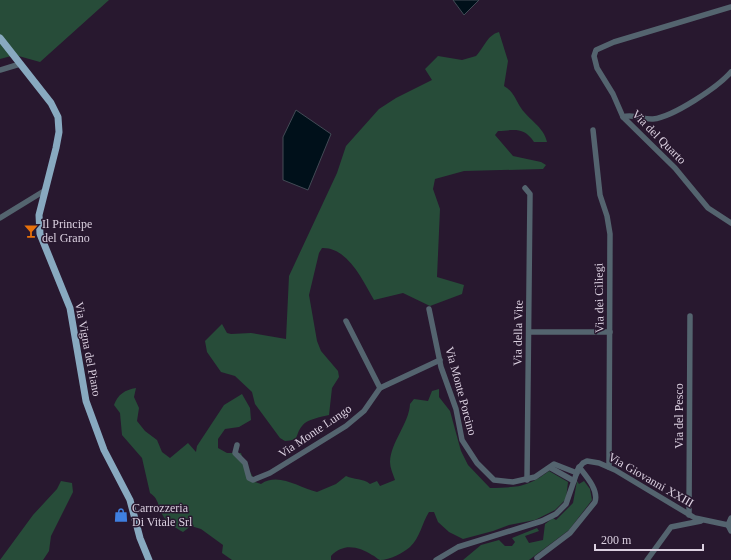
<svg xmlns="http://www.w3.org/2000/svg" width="731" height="560" viewBox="0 0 731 560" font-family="'Times New Roman',serif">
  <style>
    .green { fill: #274c39 }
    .water { fill: #00101a; stroke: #424a55 }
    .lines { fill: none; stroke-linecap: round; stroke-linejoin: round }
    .minor { stroke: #54646f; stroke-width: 5.5 }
    .major { stroke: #88a9c0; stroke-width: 7 }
    .labels { text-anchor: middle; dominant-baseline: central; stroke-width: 3; stroke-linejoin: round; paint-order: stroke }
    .street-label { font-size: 12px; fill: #dbd0e0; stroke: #28182f }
    .poi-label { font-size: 12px; fill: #dbd0e0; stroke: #28182f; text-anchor: start }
  </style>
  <rect width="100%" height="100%" fill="#28182f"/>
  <!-- green -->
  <g class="green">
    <polygon points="0,0 109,0 40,62 15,55 0,59"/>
    <path d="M 499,32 L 508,61 L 504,86 C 514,92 515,99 521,108 C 529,120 544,127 547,142 L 534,142 C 524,127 515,130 498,131 L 495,135 L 513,156 L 541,162 L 546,165 L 543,169 L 464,171 L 435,179 L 433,189 L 440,209 L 437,277 L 464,285 L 462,294 L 430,306 L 403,293 L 374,300 C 363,281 348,247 322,248 L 319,253 L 309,295 L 317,341 L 321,351 L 338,371 L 339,377 L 332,388 L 329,415 C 321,417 307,419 302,426 C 294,436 301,440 285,441 L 280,438 L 255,404 L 252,392 L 235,376 L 221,372 L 207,352 L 205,341 L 222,324 L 227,333 L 231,334 L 251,333 L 286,339 L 289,276 L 337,173 L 346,146 L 379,109 L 396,98 L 432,80 L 425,69 L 438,56 L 462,60 L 476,56 C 484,48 487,35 499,32 Z"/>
    <path d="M 136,388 L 134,397 L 139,408 L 137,421 L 145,431 L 157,440 L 162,452 L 170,458 L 188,443 L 196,452 L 197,446 L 224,405 L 242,394 L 250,408 L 251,420 L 239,427 L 225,429 L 218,439 L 218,448 L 227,453 L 241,453 C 244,465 251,471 255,482 L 261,484 C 279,472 299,488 317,492 L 336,484 L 346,476 C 354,480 363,478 370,484 L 377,481 L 380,486 L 395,480 C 393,474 390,468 390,462 C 391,441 409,424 410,404 L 414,399 L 428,401 L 432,391 L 439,389 L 439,397 L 450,411 L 461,451 L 468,465 L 490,488 C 518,487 526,488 549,471 L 568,482 L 566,499 L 555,510 L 535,520 L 509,525 L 493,531 L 463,539 L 449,532 L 438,522 L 434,512 L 429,512 C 422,523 420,538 410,547 C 403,553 390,560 380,560 C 377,559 375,556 372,555 C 358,546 343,543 331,556 L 331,560 L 232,560 L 222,553 L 223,545 L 201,529 L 191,526 L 183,532 C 174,527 167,523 162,514 C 158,505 158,498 150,493 L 142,458 L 122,435 L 120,413 L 114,405 C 118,394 125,390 136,388 Z"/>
    <polygon points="61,481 72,483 73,492 51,536 49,551 43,560 0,560 33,515 57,489"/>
    <polygon points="577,481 579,484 584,481 590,489 592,500 569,530 529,560 463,560 481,545 499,540 505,546 512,546 515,542 512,538 537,528 539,531 525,536 529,543 543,540 545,524 553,518 556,520 573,503"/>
  </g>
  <!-- water -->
  <g class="water">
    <polygon points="453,0 479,0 464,15"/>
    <polygon points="296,110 331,134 308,190 283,180 283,137"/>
  </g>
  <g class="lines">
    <!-- minor -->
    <g class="minor">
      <polyline points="731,7 614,42 596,50 594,56 597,68 613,94 623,117 675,168 708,208 731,223"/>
      <polyline points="0,70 20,64"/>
      <path d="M 623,117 C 633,113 643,120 653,119 C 673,117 718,87 731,72"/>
      <polyline points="593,130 600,195 607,216 610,234 609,467"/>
      <polyline points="525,188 530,194 527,480"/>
      <polyline points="0,218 44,191"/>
      <polyline points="429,309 441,367 456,409 462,440 477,463 494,480 513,482 535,477 554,464 577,473"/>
      <polyline points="346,321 380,388"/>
      <polyline points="529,332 610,332"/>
      <polyline points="237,445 235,453 245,463 249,478 253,480 270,473 346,426 364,411 380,388 440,360"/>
      <polyline points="551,468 574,481"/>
      <polyline points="689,515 690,316"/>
      <polyline points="728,525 731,518"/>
      <polyline points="728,525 731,531"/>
      <path d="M 537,558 L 570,533 L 595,502 C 599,490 586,476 579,467"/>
      <polyline points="436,560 458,547 542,521 556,514 566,504 578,469 583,463 587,461 599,463 615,470 695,518 728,525"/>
      <polyline points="647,560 671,527 701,521"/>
    </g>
    <!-- major -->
    <polyline class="major" points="0,38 51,103 58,117 59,132 56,148 39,215 40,234 70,308 86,401 104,450 130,500 140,538 149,560"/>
  </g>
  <!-- icons -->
  <defs>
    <symbol id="bar-bare" viewBox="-9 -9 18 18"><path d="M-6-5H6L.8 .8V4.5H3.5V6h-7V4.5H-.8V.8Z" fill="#e8710a" stroke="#28182f" stroke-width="2.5" paint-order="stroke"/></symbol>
    <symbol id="shop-bare" viewBox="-9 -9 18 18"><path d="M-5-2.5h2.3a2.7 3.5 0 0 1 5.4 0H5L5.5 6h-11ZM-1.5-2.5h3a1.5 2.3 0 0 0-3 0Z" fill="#3f7fe0" stroke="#28182f" stroke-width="2.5" paint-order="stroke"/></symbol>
  </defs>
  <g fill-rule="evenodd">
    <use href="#bar-bare" x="21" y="221" width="20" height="20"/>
    <use href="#shop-bare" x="111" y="505" width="20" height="20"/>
  </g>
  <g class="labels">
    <!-- street labels -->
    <g class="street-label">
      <text transform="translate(659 137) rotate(45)">Via del Quarto</text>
      <text transform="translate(599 298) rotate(-91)">Via dei Ciliegi</text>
      <text transform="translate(518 333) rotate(-89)">Via della Vite</text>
      <text transform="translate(88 349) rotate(79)">Via Vigna del Piano</text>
      <text transform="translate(461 391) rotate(75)">Via Monte Porcino</text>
      <text transform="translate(679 416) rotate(-90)">Via del Pesco</text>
      <text transform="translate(315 431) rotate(-34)">Via Monte Lungo</text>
      <text transform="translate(651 480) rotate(30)">Via Giovanni XXIII</text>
    </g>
    <!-- poi labels -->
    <g class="poi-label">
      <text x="42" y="224">Il Principe<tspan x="42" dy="14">del Grano</tspan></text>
      <text x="132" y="508">Carrozzeria<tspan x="132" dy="14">Di Vitale Srl</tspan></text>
    </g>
  </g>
  <!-- scale -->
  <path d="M595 544v6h108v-6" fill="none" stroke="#dbd0e0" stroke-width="2"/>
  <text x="601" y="544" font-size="12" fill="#dbd0e0" stroke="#28182f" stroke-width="3" paint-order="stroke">200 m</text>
</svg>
